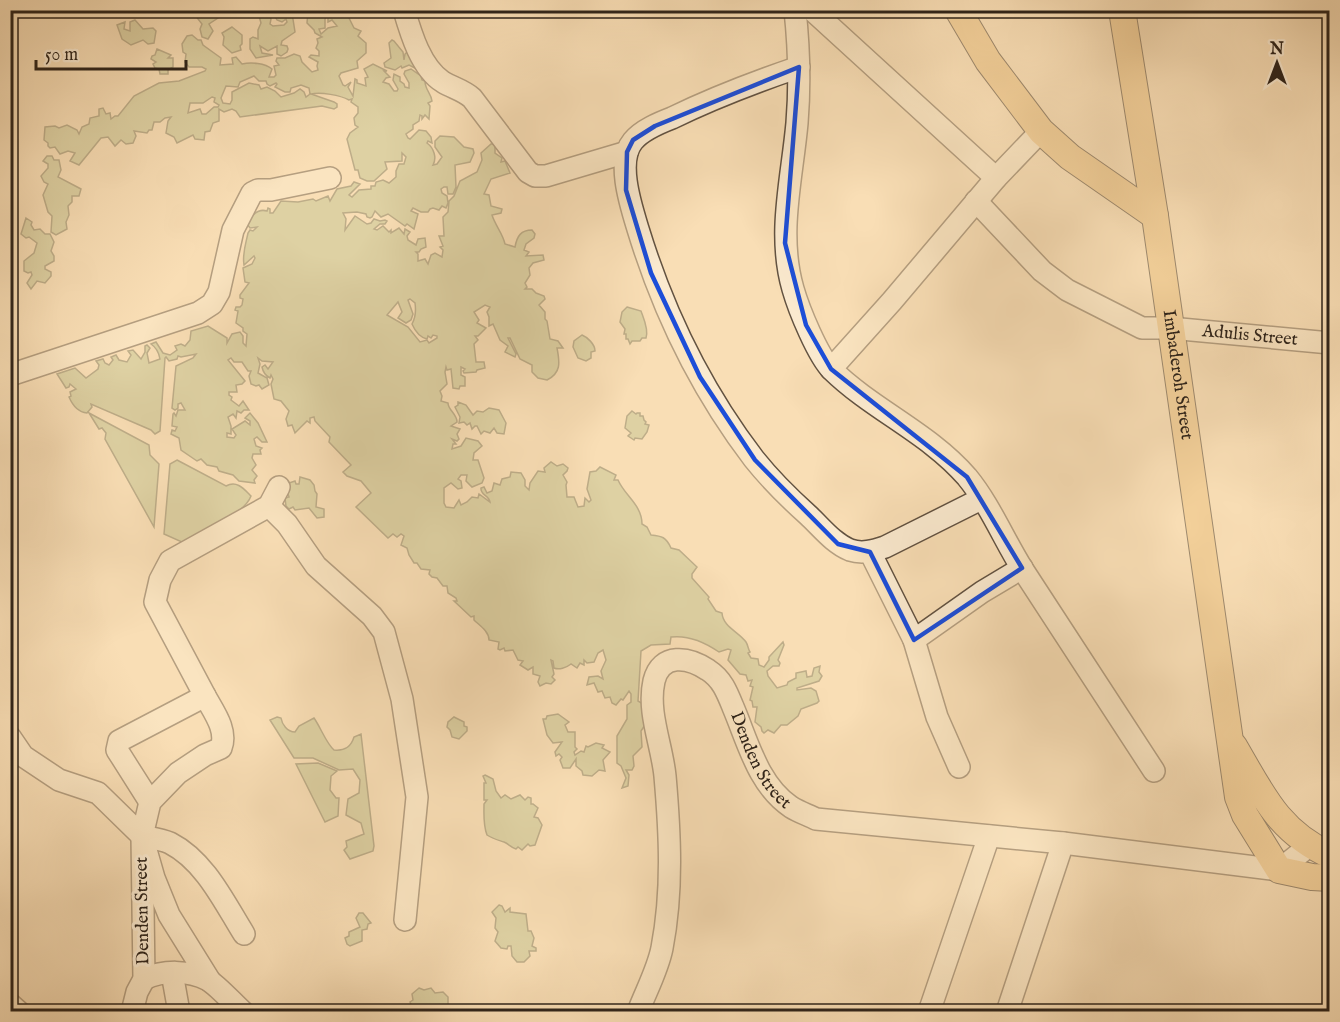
<svg xmlns="http://www.w3.org/2000/svg" width="1340" height="1022" viewBox="0 0 1340 1022" font-family="'IM FELL English',serif">
  <style>
    .green { fill: #bdc18e; stroke: #767254; stroke-width: 1.5; fill-rule: evenodd }
    .lines { fill: none; stroke-linecap: round; stroke-linejoin: round }
    .minor-casing { stroke: #625241; stroke-width: 24 }
    .major-casing { stroke: #2f241a; stroke-width: 28 }
    .minor { stroke: #fbeacf; stroke-width: 21 }
    .major { stroke: #ecbf7a; stroke-width: 26 }
    .marked { fill: none; stroke: #1d4ed8; stroke-width: 4.5; stroke-linejoin: round }
    .labels { text-anchor: middle; dominant-baseline: central; stroke-width: 6; stroke-linejoin: round; paint-order: stroke }
    .street-label { font-size: 18px; fill: #2f241a; stroke: #fbeacf }
  </style>
  <rect width="100%" height="100%" fill="#f9deb5"/>
  <filter id="stains"><feTurbulence type="fractalNoise" baseFrequency=".00333" numOctaves="4"/><feColorMatrix values="0 0 0 0 .2 0 0 0 0 .09 0 0 0 0 .02 0 0 0 .5 -.17"/></filter>
  <radialGradient id="worn" r=".72"><stop offset=".6" stop-color="#630" stop-opacity="0"/><stop offset="1" stop-color="#630" stop-opacity=".3"/></radialGradient>
  <!-- green -->
  <g class="green">
    <polygon points="196,10 199,11 205,16 212,11 219,11 221,12 218,18 209,24 213,31 208,39 202,37 200,29 202,24 195,15"/>
    <polygon points="262,11 268,11 271,19 270,24 273,26 284,25 287,22 286,19 282,22 277,20 272,11 291,11 292,13 295,32 282,41 281,45 287,46 288,49 287,52 281,56 277,54 277,46 268,51 260,46 262,53 273,55 256,58 250,49 250,39 253,37 258,39 258,30 261,23 259,16"/>
    <path d="M 308,11 L 330,11 L 325,19 L 325,28 L 319,29 L 321,34 L 328,28 L 337,26 L 332,20 L 328,22 L 328,18 L 333,14 L 332,11 L 350,11 L 346,12 L 354,28 L 361,31 L 358,36 L 366,43 L 366,53 L 357,61 L 358,68 L 341,73 L 339,76 L 343,85 L 345,86 L 351,82 L 348,87 L 353,96 L 355,79 L 357,80 L 357,83 L 366,86 L 365,78 L 368,77 L 364,69 L 373,64 L 387,71 L 384,71 L 390,77 L 386,78 L 383,82 L 389,84 L 394,91 L 397,91 L 398,89 L 393,80 L 394,74 L 400,77 L 400,81 L 404,84 L 405,87 L 409,88 L 409,83 L 404,74 L 405,71 L 411,69 L 421,76 L 422,80 L 425,81 C 425,90 431,93 432,101 L 428,103 L 430,106 L 429,119 L 425,115 L 422,119 L 422,116 L 420,115 L 419,121 L 413,125 L 413,129 L 406,134 L 408,138 L 410,139 L 419,130 L 426,131 L 431,137 L 432,143 L 428,141 L 427,143 C 434,148 437,158 433,165 L 437,164 L 442,157 L 435,147 L 435,141 L 440,136 L 454,137 L 464,147 L 473,149 L 474,153 L 470,162 L 455,165 L 456,187 L 453,194 L 448,194 L 447,187 L 444,187 L 441,189 L 442,193 L 447,196 L 448,203 L 446,208 L 442,206 L 439,210 L 433,208 L 430,209 L 428,212 L 421,212 L 413,208 L 411,211 L 418,214 L 414,229 L 407,224 L 405,226 L 388,214 L 381,217 L 375,211 L 372,217 L 370,218 L 367,217 L 366,214 L 357,212 L 343,213 L 346,219 L 345,230 L 355,216 L 367,224 L 371,223 L 374,219 L 380,221 L 385,220 L 387,221 L 385,224 L 380,224 L 374,229 L 377,230 L 383,226 L 389,232 L 391,230 L 391,233 L 399,228 L 404,234 L 405,229 L 410,232 L 407,236 L 408,240 L 416,245 L 418,239 L 425,238 L 426,247 L 421,249 L 419,252 L 416,252 L 418,254 L 418,261 L 425,259 L 428,264 L 431,255 L 435,253 L 442,257 L 443,250 L 440,247 L 443,246 L 439,236 L 444,236 L 443,217 L 448,212 L 449,201 L 454,196 L 460,181 L 477,172 L 482,160 L 481,153 L 491,144 L 495,144 L 495,153 L 502,158 L 501,162 L 505,161 L 510,173 L 491,179 L 484,194 L 489,195 L 491,206 L 502,209 L 501,213 L 492,215 C 495,225 503,234 505,244 L 515,247 C 517,236 521,230 532,230 L 535,234 L 534,238 L 526,244 L 524,250 L 529,252 L 526,256 L 543,255 L 544,260 L 533,263 L 529,268 L 530,275 L 525,283 L 527,287 L 525,289 L 532,289 L 536,293 L 544,296 L 545,299 L 539,305 L 545,312 L 545,319 L 547,321 L 550,339 L 558,341 L 563,348 L 557,348 C 560,363 561,373 547,380 L 538,378 L 532,372 L 532,365 L 520,359 L 510,338 L 508,338 L 516,354 L 515,357 L 505,352 L 508,346 L 500,340 L 493,324 L 489,326 L 489,317 L 487,312 L 490,307 L 485,305 L 474,312 L 479,320 L 477,323 L 486,328 L 478,336 L 475,336 L 478,340 L 474,344 L 476,362 L 484,362 L 485,368 L 477,370 L 476,372 L 464,373 L 463,371 L 465,369 L 461,367 L 461,375 L 465,377 L 465,386 L 460,386 L 459,389 L 453,388 L 451,369 L 447,370 L 446,367 L 445,372 L 447,384 L 440,391 L 442,396 L 441,401 L 448,403 C 448,410 457,414 457,422 L 451,426 L 460,429 L 457,434 L 459,439 L 457,441 L 452,439 L 456,444 L 453,444 L 452,449 L 461,446 L 466,438 L 478,441 L 482,446 L 474,453 L 473,460 L 478,460 L 484,478 L 482,483 L 472,487 L 466,481 L 467,475 L 461,475 L 458,479 L 461,481 L 462,488 L 458,489 L 451,483 L 444,488 L 444,503 L 446,507 L 454,508 L 459,500 L 461,505 L 467,502 L 472,497 L 478,498 L 479,494 L 490,502 C 489,495 480,495 481,488 L 484,487 L 487,493 L 492,491 L 494,483 L 500,485 L 502,479 L 510,477 L 511,472 L 521,473 L 525,480 L 525,486 L 529,490 L 530,483 L 538,471 L 545,472 L 544,468 L 551,462 L 557,466 L 563,464 L 568,468 L 567,471 L 563,475 L 567,482 L 566,485 L 567,497 L 574,497 L 578,507 L 584,506 L 585,498 L 589,502 L 591,500 L 587,489 L 590,472 L 596,471 L 600,467 L 616,475 L 614,480 L 618,480 C 625,496 642,505 642,524 L 647,527 L 651,535 C 662,536 666,537 671,548 L 679,550 L 697,567 L 692,574 L 692,578 L 709,597 L 708,599 L 716,611 L 722,613 C 723,627 739,632 746,642 C 748,645 748,649 750,652 L 748,653 L 751,658 L 758,659 L 759,665 L 764,667 L 769,660 L 769,657 L 783,642 L 784,645 L 778,660 L 780,663 L 779,666 L 773,666 L 767,671 L 768,676 L 777,688 L 787,685 L 788,682 L 796,678 L 796,673 L 806,671 L 807,677 L 812,676 L 814,668 L 820,666 L 819,672 L 822,676 L 819,681 L 797,688 L 797,690 L 811,688 L 816,691 L 819,701 L 817,703 L 801,709 L 798,716 L 787,725 L 781,725 L 774,733 L 768,730 L 764,733 L 762,731 L 761,727 L 755,722 L 757,707 L 753,707 L 752,701 L 750,700 L 753,687 L 750,686 L 752,680 L 748,681 L 746,675 L 740,674 L 728,660 L 731,650 L 728,649 L 719,652 C 706,643 688,635 671,637 L 670,644 L 651,645 L 641,651 L 638,701 L 643,704 L 645,725 L 641,731 L 642,747 L 633,756 L 634,766 L 632,770 L 626,770 L 629,775 L 628,786 L 622,788 L 626,778 L 621,766 L 617,763 L 617,736 L 627,719 L 627,705 L 631,702 L 631,694 L 629,691 L 623,700 L 621,699 L 616,705 L 612,703 L 610,697 L 605,698 L 602,691 L 598,692 L 594,683 L 587,685 L 589,677 L 598,676 L 603,679 L 601,671 L 606,660 L 603,650 L 598,653 L 594,662 L 587,663 L 584,660 L 584,665 L 580,663 L 577,668 L 571,664 C 566,668 559,670 554,668 L 553,661 L 551,660 L 554,674 L 552,677 L 555,680 L 551,684 L 546,683 L 540,686 L 538,682 L 540,676 L 533,674 L 533,667 L 528,670 L 520,665 L 523,661 L 518,660 L 513,650 L 505,651 L 504,648 L 500,650 L 498,649 L 499,642 L 489,640 C 489,631 479,625 474,620 L 474,616 L 471,617 L 454,601 L 457,601 L 456,598 L 448,593 L 447,586 L 443,586 L 437,578 L 432,577 L 429,574 L 430,570 L 421,569 L 417,563 L 414,563 L 409,555 L 407,548 L 401,545 L 404,536 L 401,534 L 397,537 L 393,534 L 388,538 L 356,507 L 371,493 L 361,481 L 347,476 L 343,472 L 351,465 L 329,442 L 330,437 L 315,421 L 314,417 L 310,418 L 310,423 L 307,421 L 295,433 L 292,425 L 288,426 L 286,419 L 289,411 L 281,401 L 274,399 L 271,384 L 273,379 L 271,375 L 270,378 C 266,376 263,372 262,367 L 265,365 L 268,369 L 273,362 L 262,361 L 258,358 L 260,364 L 258,373 L 267,378 L 269,385 L 262,389 L 259,385 L 256,386 L 251,384 L 249,376 L 251,371 L 248,371 L 242,362 L 234,362 L 231,358 L 228,360 L 245,381 L 242,384 L 236,385 L 237,392 L 229,392 L 229,395 L 232,397 L 231,400 L 239,406 L 243,401 L 249,410 L 244,410 L 241,413 L 237,411 L 236,418 L 233,414 L 228,417 L 231,426 L 231,434 L 227,433 L 227,437 L 234,438 L 236,435 L 232,429 L 245,421 L 250,425 L 250,421 L 245,418 L 250,413 L 258,423 L 267,442 L 262,442 L 257,437 L 254,439 L 256,446 L 262,448 L 260,450 L 261,454 L 253,454 L 252,458 L 256,465 L 252,470 L 257,476 L 254,480 L 255,483 L 239,481 L 233,475 L 219,471 L 217,467 L 207,465 L 201,459 L 197,461 L 181,450 L 179,438 L 171,434 L 172,430 L 175,431 L 177,427 L 172,426 L 173,414 L 174,413 L 176,416 L 178,410 L 185,410 L 181,403 L 178,404 L 178,408 L 175,410 L 172,408 L 176,366 L 193,358 L 196,354 L 181,357 L 178,356 L 177,359 L 169,361 L 166,357 L 165,358 L 160,431 L 155,434 L 151,430 L 91,404 L 92,407 L 87,413 C 77,412 72,404 69,397 L 71,396 L 70,392 L 76,389 L 70,384 L 69,387 L 66,388 L 57,374 L 75,368 L 86,378 L 98,369 L 99,365 L 96,361 L 103,359 L 105,363 L 109,365 L 113,360 L 111,357 L 116,355 L 119,360 L 127,362 L 131,355 L 128,351 L 133,350 L 141,359 L 145,352 L 145,346 L 147,345 L 150,348 L 147,353 L 149,363 L 160,359 C 159,353 157,348 151,344 L 156,342 L 163,353 L 170,355 L 177,350 L 175,346 L 181,344 L 185,346 L 190,340 L 191,331 L 208,326 L 227,338 L 227,343 L 232,334 L 240,332 L 243,336 L 243,343 L 246,346 L 247,334 L 243,331 L 243,328 L 236,323 L 238,311 L 235,310 L 236,307 L 240,307 L 242,305 L 243,299 L 240,298 L 240,295 L 249,283 L 245,282 L 243,268 L 252,264 L 255,258 L 254,256 L 244,265 C 242,254 246,243 248,233 L 250,230 L 253,231 L 257,227 L 250,228 L 247,224 C 251,216 257,208 267,211 L 268,208 L 270,209 L 270,213 L 273,213 L 281,201 L 298,202 L 313,199 L 316,201 L 328,196 L 330,201 L 337,189 L 351,186 L 354,182 L 360,184 L 349,195 L 352,197 L 359,190 L 371,189 L 371,186 L 375,186 L 376,182 L 383,180 L 389,183 L 396,177 L 396,171 L 399,164 L 404,164 L 406,157 L 402,153 L 402,161 L 385,162 L 387,169 L 374,181 L 367,181 L 360,178 L 358,170 L 355,170 L 347,139 L 350,133 L 358,127 L 355,125 L 354,118 L 358,113 L 358,107 L 351,102 L 352,99 L 349,100 C 340,95 321,92 311,94 L 334,102 L 337,104 L 337,107 L 334,109 L 322,106 L 240,117 L 236,111 L 232,109 L 224,112 L 219,109 L 219,121 L 213,123 L 210,131 L 205,132 L 204,140 L 195,139 L 193,135 L 177,143 L 174,137 L 166,133 L 168,121 L 171,117 L 165,118 L 160,122 L 154,122 L 152,130 L 149,130 L 147,133 L 134,131 L 136,136 L 133,143 L 126,144 L 121,140 L 115,146 L 108,137 L 101,138 L 79,165 L 70,161 L 75,153 L 68,151 L 60,154 L 55,147 L 50,148 L 48,146 L 48,143 L 44,140 L 45,127 L 55,126 L 59,128 L 67,125 L 77,130 L 79,134 L 82,127 L 89,124 L 90,118 L 99,116 L 99,109 L 103,108 L 106,114 L 110,113 L 111,119 L 115,116 L 118,116 L 134,96 L 159,83 L 179,81 L 205,71 L 206,69 L 202,67 L 189,67 L 185,62 L 186,54 L 183,52 L 182,44 L 187,36 L 192,35 L 198,40 L 201,40 L 203,45 L 221,58 L 220,65 L 233,64 L 232,58 L 236,57 L 242,64 C 251,62 265,63 272,69 L 269,77 L 274,77 L 276,75 L 274,66 L 279,65 L 276,61 L 277,58 L 285,58 L 294,54 L 300,56 L 302,62 L 312,72 L 318,70 L 317,66 L 318,62 L 309,57 L 311,55 L 319,56 L 319,51 L 316,48 L 318,43 L 317,39 L 322,37 L 315,33 L 314,30 L 307,23 ZM 254,76 L 259,81 L 266,81 L 267,84 L 270,86 L 276,83 L 277,84 L 275,87 L 285,92 L 290,92 L 291,88 L 301,85 L 309,88 L 310,94 L 306,97 L 304,92 L 300,89 L 294,93 L 281,97 L 275,91 L 267,87 L 261,89 L 259,85 L 249,83 L 232,92 L 232,100 L 230,104 L 223,103 L 221,98 L 226,86 L 238,87 L 240,82 ZM 212,97 L 215,98 L 214,102 L 219,105 L 218,107 L 214,107 L 206,114 L 202,114 L 200,109 L 188,113 L 190,103 L 203,103 ZM 410,299 L 415,303 C 416,310 416,317 412,324 C 415,331 419,337 427,339 L 428,336 L 431,338 L 433,335 L 437,336 L 437,338 L 429,343 L 427,340 L 420,342 L 408,327 L 387,315 L 398,302 L 402,312 L 398,318 L 406,323 L 411,320 L 413,314 L 408,300 Z"/>
    <polygon points="135,20 143,29 153,28 156,31 154,43 148,44 143,40 131,45 122,39 117,25 125,22 124,29 130,31 130,22"/>
    <polygon points="232,27 242,35 242,44 240,46 241,50 232,53 223,45 224,37 222,33"/>
    <polygon points="392,40 394,41 403,52 404,60 405,54 408,51 417,69 409,65 402,68 401,66 395,70 385,67 384,63 391,58 389,43"/>
    <polygon points="157,49 171,55 168,58 173,58 173,67 168,70 168,74 160,74 159,69 155,68 153,64 156,62 151,59 152,56 155,55"/>
    <polygon points="47,156 52,156 54,160 59,160 61,170 58,177 81,189 79,196 72,196 72,202 68,206 69,215 66,222 67,229 56,235 51,232 52,216 48,212 43,195 48,184 44,182 41,176 48,168 48,164 43,161"/>
    <polygon points="26,218 32,222 31,225 34,230 40,229 45,234 50,234 54,242 51,251 54,256 54,261 45,266 45,269 51,272 51,276 45,283 37,281 31,289 27,283 32,275 31,272 28,273 24,271 24,261 34,253 37,243 29,237 26,238 21,234"/>
    <path d="M 627,307 L 641,311 C 643,317 649,329 646,338 L 642,338 L 640,341 L 632,341 L 630,344 L 628,339 L 626,339 L 626,334 L 624,334 L 625,329 L 620,322 L 622,312 Z"/>
    <path d="M 582,335 C 587,337 595,344 595,351 L 591,352 L 591,358 L 586,361 L 578,358 L 573,347 L 574,341 Z"/>
    <polygon points="458,402 466,405 473,415 477,411 483,412 489,408 499,410 506,423 504,434 497,433 494,428 490,433 484,431 481,434 477,426 475,426 472,429 470,423 467,425 464,422 459,423 460,417 455,407 458,405"/>
    <polygon points="632,411 636,414 637,413 640,413 640,416 643,416 644,420 646,422 645,424 649,425 647,432 642,439 635,438 634,440 628,436 631,433 625,428 627,416"/>
    <polygon points="89,413 149,445 150,455 159,464 154,527 105,439 106,433 102,428 99,429"/>
    <path d="M 177,460 L 226,486 C 237,480 244,489 251,496 C 244,515 202,532 184,543 L 164,534 L 170,464 Z"/>
    <polygon points="300,477 310,480 314,485 315,491 317,494 316,507 324,509 324,517 317,518 309,508 295,510 293,507 289,509 286,506 285,498 289,497 287,491 289,488 289,483 295,481 296,484 299,484"/>
    <polygon points="558,714 569,722 565,725 568,732 575,732 575,747 577,749 574,752 575,755 581,751 584,752 586,746 588,747 596,743 604,745 602,748 610,752 603,760 605,771 599,770 592,776 583,775 582,771 576,766 576,759 570,768 563,768 560,760 562,757 559,754 556,756 555,752 562,742 553,743 547,735 543,719 546,719 547,716"/>
    <path d="M 277,717 L 281,718 C 282,724 287,732 295,732 L 299,726 L 314,718 C 321,728 326,743 334,750 C 345,751 351,747 354,737 L 361,734 L 374,846 L 373,851 L 350,859 L 344,850 L 347,847 L 346,841 L 364,834 L 361,823 L 346,815 L 348,799 L 359,793 L 360,780 L 353,769 L 339,770 L 313,758 L 294,758 L 270,720 Z"/>
    <polygon points="454,717 464,722 464,726 467,727 467,731 459,739 452,737 450,730 447,727 448,722"/>
    <polygon points="318,763 337,771 331,776 330,790 336,798 339,798 338,816 325,822 296,764"/>
    <path d="M 485,775 L 493,779 L 496,791 L 501,798 L 505,795 L 511,799 L 520,795 L 525,800 L 528,797 L 531,798 L 531,804 L 533,804 L 538,808 L 534,817 L 538,818 L 542,825 L 535,845 L 530,846 L 528,844 L 522,850 L 518,847 L 516,849 C 511,848 509,844 504,842 C 498,840 493,839 487,835 C 483,825 484,814 484,804 L 487,800 L 484,800 L 484,783 L 486,783 L 483,776 Z"/>
    <polygon points="499,905 502,906 505,912 510,908 510,912 526,914 528,931 531,931 534,938 532,946 536,948 536,951 529,951 530,956 524,962 517,962 512,956 511,946 508,946 507,949 501,948 495,941 498,932 495,928 496,918 492,912"/>
    <polygon points="359,913 363,913 371,923 368,924 367,929 362,930 362,941 350,946 347,944 345,938 349,936 349,932 360,927 356,918"/>
    <polygon points="419,988 424,990 431,988 435,993 443,992 448,997 448,1009 451,1011 414,1011 410,1002 413,1000 412,994"/>
  </g>
  <g class="lines">
    <defs>
      <g id="minor">
        <path d="M 404,10 C 411,34 421,68 443,82 C 453,88 463,90 472,98 L 528,172 L 535,176 L 546,176 L 627,152"/>
        <path d="M 795,10 C 799,47 800,86 797,123 C 792,179 777,234 793,289 C 799,310 818,356 832,370 C 873,410 929,433 967,477 C 990,505 1004,540 1023,570 C 1066,637 1110,704 1154,771"/>
        <polyline points="812,10 996,178"/>
        <path d="M 799,67 C 755,82 713,98 672,118 C 659,123 642,130 633,141 C 616,161 631,206 638,229 C 663,311 702,391 754,459 C 770,479 789,498 808,515 C 821,527 833,543 850,550 C 862,554 873,551 885,547 L 981,499"/>
        <path id="s1" d="M 976,201 L 1042,271 L 1067,290 L 1142,328 L 1170,328 L 1330,343"/>
        <polyline points="831,369 892,301 996,178 1041,131"/>
        <polyline points="10,375 198,313 212,304 219,292 233,230 252,193 258,190 271,190 330,178"/>
        <polyline points="269,506 287,524 316,566 372,616 384,632 402,699 417,797 405,920"/>
        <polyline points="870,552 914,640 937,717 959,767"/>
        <polyline points="914,640 982,592 1022,568"/>
        <polyline points="10,737 23,756 59,780 98,793 142,836 154,878 169,915 210,981"/>
        <polyline points="150,802 117,750 119,741 205,696 155,602 160,580 170,561 269,506 279,487"/>
        <path d="M 142,836 C 151,838 161,839 170,843 C 205,861 224,902 244,934"/>
        <polyline points="172,973 179,1012"/>
        <path d="M 144,979 C 163,970 189,970 208,980 C 218,986 233,1003 243,1012"/>
        <polyline points="10,1004 19,1012"/>
        <path d="M 132,1012 L 137,992 L 144,979 L 142,836 L 150,802 L 178,773 L 205,755 L 221,748 C 228,730 213,711 205,696"/>
        <path id="s2" d="M 638,1012 C 646,991 658,969 662,948 C 673,891 670,833 665,776 C 662,745 647,712 654,681 C 661,652 689,657 708,670 C 722,679 727,692 733,707 C 748,742 758,785 791,807 C 799,812 808,815 816,819 L 1063,843 L 1279,870 L 1309,846"/>
        <polyline points="929,1012 989,836"/>
        <polyline points="1007,1012 1063,843"/>
      </g>
      <g id="major">
        <polyline points="958,10 988,61 1041,131 1070,157 1155,216"/>
        <path id="s3" d="M 1122,10 L 1155,216 L 1238,797 L 1245,815 L 1279,870 L 1312,877 L 1330,878"/>
        <path d="M 1234,746 C 1261,792 1278,832 1330,855"/>
      </g>
    </defs>
    <!-- minor casing -->
    <use href="#minor" class="minor-casing"/>
    <!-- major casing -->
    <use href="#major" class="major-casing"/>
    <!-- minor -->
    <use href="#minor" class="minor"/>
    <!-- major -->
    <use href="#major" class="major"/>
  </g>
  <!-- marked area -->
  <path d="M0 0H1340V1022H0ZM 799,67 L 785,243 L 806,325 L 831,369 L 967,477 L 1022,568 L 914,640 L 870,552 L 838,544 L 755,460 L 700,377 L 651,273 L 626,190 L 627,152 L 633,140 L 655,126 Z" fill="#f9deb5" fill-opacity=".55" fill-rule="evenodd"/>
  <path class="marked" d="M 799,67 L 785,243 L 806,325 L 831,369 L 967,477 L 1022,568 L 914,640 L 870,552 L 838,544 L 755,460 L 700,377 L 651,273 L 626,190 L 627,152 L 633,140 L 655,126 Z"/>
  <g class="labels">
    <!-- street labels -->
    <g class="street-label">
      <text stroke="none"><textPath href="#s1" startOffset="320">Adulis Street</textPath></text>
      <text stroke="none"><textPath href="#s3" startOffset="369">Imbaderoh Street</textPath></text>
      <text stroke="none"><textPath href="#s2" startOffset="510">Denden Street</textPath></text>
      <text transform="translate(143 911) rotate(-91)">Denden Street</text>
    </g>
  </g>
  <!-- margin -->
  <rect width="1340" height="1022" fill="none" stroke="#f9deb5" stroke-width="36"/>
  <rect x="12" y="12" width="1316" height="998" fill="none" stroke="#2f241a" stroke-width="3"/>
  <rect x="18" y="18" width="1304" height="986" fill="none" stroke="#2f241a" stroke-width="1.5"/>
  <!-- north arrow -->
  <g transform="translate(1277 63)" stroke="#fbeacf" stroke-width="4.5" paint-order="stroke">
  <path d="M0-4.5L10 22L0 15L-10 22Z" fill="#2f241a"/>
  <text y="-9" font-size="16" font-weight="bold" text-anchor="middle" fill="#2f241a">N</text>
  </g>
  <!-- scale -->
  <path d="M36 60v9h150v-9" fill="none" stroke="#2f241a" stroke-width="3"/>
  <text x="45" y="60" font-size="18" fill="#2f241a" stroke="#fbeacf" stroke-width="4.5" paint-order="stroke">50 m</text>
  <rect width="100%" height="100%" filter="url(#stains)"/>
  <rect width="100%" height="100%" fill="url(#worn)"/>
</svg>
